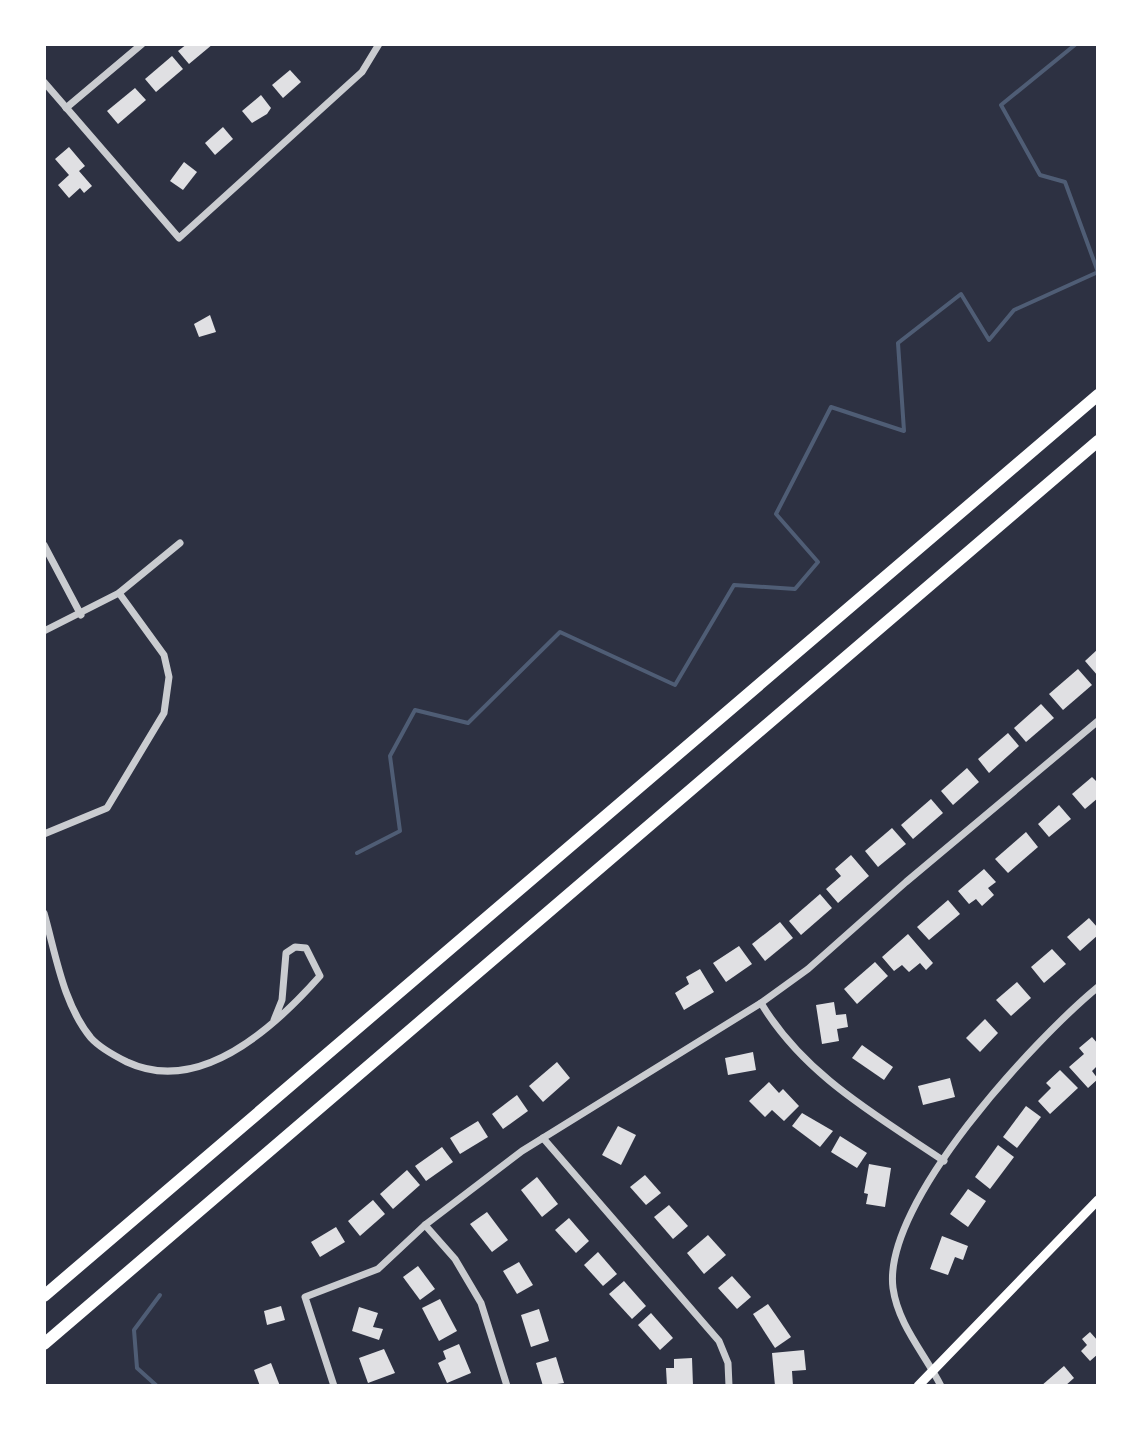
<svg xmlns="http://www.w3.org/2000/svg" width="1142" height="1430" viewBox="0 0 1142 1430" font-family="Overpass,sans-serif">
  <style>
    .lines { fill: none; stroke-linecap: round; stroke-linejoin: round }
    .stream { stroke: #4f5d75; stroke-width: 4 }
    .building { fill: #e0e0e3 }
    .minor { stroke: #caccd0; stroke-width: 7 }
    .secondary { stroke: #fff; stroke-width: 9 }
    .motorway { stroke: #fff; stroke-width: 12 }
  </style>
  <rect width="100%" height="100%" fill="#2d3142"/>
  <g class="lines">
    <!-- stream -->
    <g class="stream">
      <polyline points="357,853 400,831 390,756 415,710 468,723 560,632 675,685 734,585 795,589 818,562 776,514 831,407 904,431 898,343 961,294 989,340 1014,310 1098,272 1065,182 1040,175 1001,105 1076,44"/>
      <polyline points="157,1386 137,1368 134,1330 160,1295"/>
    </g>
  </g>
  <!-- building -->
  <g class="building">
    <polygon points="187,44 213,44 189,64 178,51"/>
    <polygon points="172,56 183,69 156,92 145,79"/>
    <polygon points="290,70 301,82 283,98 272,85"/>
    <polygon points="135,88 146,100 118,124 107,111"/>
    <polygon points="261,95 271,108 267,114 252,123 242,111"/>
    <polygon points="223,127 233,139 215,155 205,143"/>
    <polygon points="69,147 85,166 79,171 92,186 84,193 80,188 69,198 58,185 69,175 55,159"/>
    <polygon points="184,162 197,172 183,190 170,181"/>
    <polygon points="210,315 216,332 199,337 194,324"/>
    <polygon points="1098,649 1098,676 1085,661"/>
    <polygon points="1078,669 1092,685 1063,710 1049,694"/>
    <polygon points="1041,704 1054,718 1026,742 1014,728"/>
    <polygon points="1008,733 1019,746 989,773 978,759"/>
    <polygon points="967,768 979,782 953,805 941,791"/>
    <polygon points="1092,777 1098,783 1098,798 1085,809 1072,794"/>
    <polygon points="931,799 943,813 913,839 901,825"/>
    <polygon points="1059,805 1071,819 1049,837 1038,824"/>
    <polygon points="892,828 906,844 878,867 865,851"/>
    <polygon points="1026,832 1038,847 1008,873 995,859"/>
    <polygon points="851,855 869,876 838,903 826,889 841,876 835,869"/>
    <polygon points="984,869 996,882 988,888 994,895 982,906 976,899 969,904 958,891"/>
    <polygon points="820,894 832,908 801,935 789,921"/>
    <polygon points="948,900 960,914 929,940 917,927"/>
    <polygon points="1089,918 1098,928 1098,935 1080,951 1067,937"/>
    <polygon points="780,922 793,938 765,961 752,944"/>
    <polygon points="908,934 933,963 926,970 920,963 909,972 902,965 894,971 882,957"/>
    <polygon points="739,946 752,964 726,982 713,963"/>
    <polygon points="1052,949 1066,964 1044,983 1031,967"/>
    <polygon points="875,962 888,976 857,1004 844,989"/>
    <polygon points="700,969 714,992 684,1010 675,993 689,984 686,977"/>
    <polygon points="1017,982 1031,998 1011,1016 996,1000"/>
    <polygon points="834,1002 836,1015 846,1014 848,1027 837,1029 839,1041 822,1044 816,1005"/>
    <polygon points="985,1019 998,1033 980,1052 966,1038"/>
    <polygon points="1092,1037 1098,1044 1098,1065 1092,1071 1098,1079 1088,1088 1069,1067 1084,1054 1079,1048"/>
    <polygon points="862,1045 893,1067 884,1080 852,1058"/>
    <polygon points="753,1052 756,1070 728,1075 725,1058"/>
    <polygon points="557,1062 570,1078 543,1102 529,1086"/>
    <polygon points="1060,1070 1078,1088 1050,1114 1038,1101 1051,1088 1046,1083"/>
    <polygon points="950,1078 955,1097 923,1105 918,1086"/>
    <polygon points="769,1082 779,1093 783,1089 799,1106 784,1121 772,1110 765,1117 749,1101"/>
    <polygon points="517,1095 528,1111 503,1129 492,1114"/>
    <polygon points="1026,1106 1041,1117 1017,1148 1003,1137"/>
    <polygon points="802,1113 833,1131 820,1147 792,1126"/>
    <polygon points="478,1121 488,1137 460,1154 450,1138"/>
    <polygon points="618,1126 636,1135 621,1165 602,1155"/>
    <polygon points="840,1136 867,1153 857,1168 831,1152"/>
    <polygon points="998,1145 1014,1157 990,1189 975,1177"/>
    <polygon points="442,1147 453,1162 426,1181 415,1166"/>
    <polygon points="869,1164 891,1168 885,1207 866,1204 868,1194 864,1193"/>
    <polygon points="407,1170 420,1185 393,1209 380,1194"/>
    <polygon points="645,1175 661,1193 646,1205 630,1187"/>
    <polygon points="537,1177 558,1204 542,1217 521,1190"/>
    <polygon points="968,1189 986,1201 968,1227 950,1214"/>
    <polygon points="373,1200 385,1214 360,1236 348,1221"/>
    <polygon points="669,1205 688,1226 673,1239 654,1217"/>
    <polygon points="487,1212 508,1240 492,1252 470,1224"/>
    <polygon points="569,1218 589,1241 576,1253 555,1230"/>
    <polygon points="336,1227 345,1242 320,1257 311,1242"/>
    <polygon points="708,1235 726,1255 704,1274 687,1253"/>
    <polygon points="942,1236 968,1246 963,1260 955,1257 948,1275 930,1269"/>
    <polygon points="598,1252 617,1274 603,1286 584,1265"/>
    <polygon points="519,1262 533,1285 517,1294 503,1271"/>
    <polygon points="418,1266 435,1289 420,1300 403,1277"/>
    <polygon points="732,1276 751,1297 737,1309 718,1288"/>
    <polygon points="624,1281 646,1306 632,1319 609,1294"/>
    <polygon points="440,1299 457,1331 439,1341 422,1308"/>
    <polygon points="768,1304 791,1337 775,1348 753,1314"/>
    <polygon points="281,1306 285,1320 267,1325 264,1311"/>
    <polygon points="359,1307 378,1313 373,1327 383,1329 379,1340 352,1331"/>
    <polygon points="539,1309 549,1341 531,1347 521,1315"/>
    <polygon points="651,1313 673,1338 660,1350 638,1325"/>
    <polygon points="1090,1332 1098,1341 1098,1354 1090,1361 1081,1351 1087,1345 1082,1339"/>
    <polygon points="459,1344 471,1373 447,1383 438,1363 446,1359 443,1351"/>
    <polygon points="384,1349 395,1373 368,1383 359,1358"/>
    <polygon points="804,1350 806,1370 792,1371 793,1386 775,1386 772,1353"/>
    <polygon points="556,1357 564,1383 543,1386 536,1363"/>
    <polygon points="692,1358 693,1386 667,1386 666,1368 674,1368 674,1359"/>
    <polygon points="271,1363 280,1386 260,1386 254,1370"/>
    <polygon points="1064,1366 1074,1378 1065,1386 1041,1386"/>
  </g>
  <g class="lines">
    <!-- minor -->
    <g class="minor">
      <polyline points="44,82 179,238 362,72 379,44"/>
      <polyline points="66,108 142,44"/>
      <polyline points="44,545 81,615"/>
      <polyline points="44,631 119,593 180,543"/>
      <polyline points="44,834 107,808 164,713 169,677 164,655 119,593"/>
      <path d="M 44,913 C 56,955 63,1004 91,1038 C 100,1048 115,1056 127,1062 C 200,1096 274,1028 320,976 L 306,948 L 295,947 L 286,953 L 282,1000 L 274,1020"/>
      <path d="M 761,1003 C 804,1075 876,1115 944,1161"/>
      <polyline points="543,1138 719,1341 728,1363 729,1386"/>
      <polyline points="425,1225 455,1259 481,1303 507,1386"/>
      <polyline points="334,1386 305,1297 378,1269 425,1225 522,1151 761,1003 808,969 906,882 1098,721"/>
      <path d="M 941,1386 C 925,1354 898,1325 893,1288 C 882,1203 1035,1039 1098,987"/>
    </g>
    <!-- secondary -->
    <polyline class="secondary" points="918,1386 1098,1200"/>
    <!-- motorway -->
    <g class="motorway">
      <polyline points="44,1296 1098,395"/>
      <polyline points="44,1344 1098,441"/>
    </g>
  </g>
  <!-- border -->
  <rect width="1142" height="1430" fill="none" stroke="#ffffff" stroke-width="92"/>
</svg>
